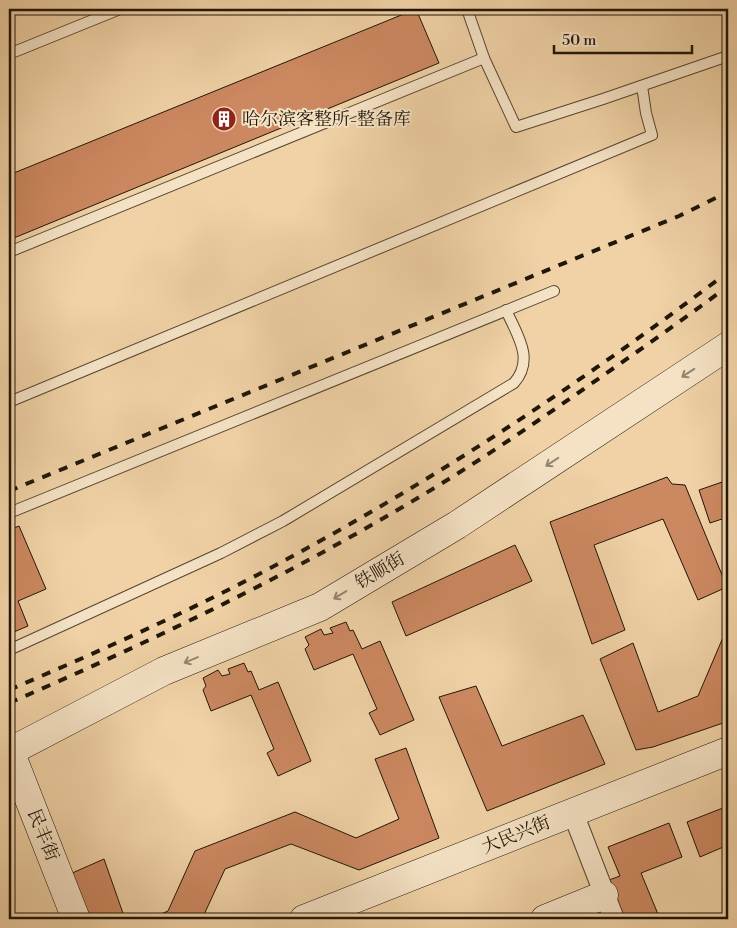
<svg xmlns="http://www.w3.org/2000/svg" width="737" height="928" viewBox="0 0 737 928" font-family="'Libre Bodoni','Noto Serif SC',serif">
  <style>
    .building { fill: #cc8861; stroke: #201608 }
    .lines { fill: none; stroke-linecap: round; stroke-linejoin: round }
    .lane-casing { stroke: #544530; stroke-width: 12 }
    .street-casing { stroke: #544530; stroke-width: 22 }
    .secondary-casing { stroke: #201608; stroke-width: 29 }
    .lane { stroke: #f5e2c5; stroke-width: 10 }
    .street { stroke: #f5e2c5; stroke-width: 20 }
    .secondary { stroke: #f5e2c5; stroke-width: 28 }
    .rail { stroke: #201608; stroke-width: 4; stroke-dasharray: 9 9; stroke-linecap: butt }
    .oneway { stroke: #958670 }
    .labels { text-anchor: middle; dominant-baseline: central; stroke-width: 4; stroke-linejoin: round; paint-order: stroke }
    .poi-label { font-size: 18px; fill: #201608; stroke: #f5e2c5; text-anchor: start }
    .street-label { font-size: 18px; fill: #201608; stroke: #f5e2c5 }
  </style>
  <rect width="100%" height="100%" fill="#f0d2a6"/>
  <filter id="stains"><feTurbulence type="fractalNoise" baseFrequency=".004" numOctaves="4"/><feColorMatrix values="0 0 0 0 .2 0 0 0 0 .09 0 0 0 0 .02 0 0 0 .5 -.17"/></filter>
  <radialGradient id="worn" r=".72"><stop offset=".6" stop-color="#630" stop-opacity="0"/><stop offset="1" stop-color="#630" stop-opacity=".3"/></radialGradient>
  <!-- building -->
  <g class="building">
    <polygon points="416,9 439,63 9,240 9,175"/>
    <polygon points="667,477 672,484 685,485 727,587 698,600 663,519 594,545 625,630 592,644 550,522"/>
    <polygon points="728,480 728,517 710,523 699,490"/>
    <polygon points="19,526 46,589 18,601 28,626 9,634 9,530"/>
    <polygon points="515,545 532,581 406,636 392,602"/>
    <polygon points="346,622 350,631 353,630 362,649 380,641 414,720 380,735 369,713 377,709 353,654 314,670 305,649 309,645 305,637 321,629 324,635 333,633 330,628"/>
    <polygon points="728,633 728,711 723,723 653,747 636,750 600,659 633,643 658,712 698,696 724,635"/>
    <polygon points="244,663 248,672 251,671 259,690 278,682 311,761 278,776 267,753 274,749 251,695 211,711 203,690 206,686 203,678 218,670 222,676 230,674 228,669"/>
    <polygon points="476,686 502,746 583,715 605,764 487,811 439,697"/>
    <polygon points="406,748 439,838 359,870 291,844 225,869 202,919 149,919 168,911 195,851 295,812 356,838 399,819 375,759"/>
    <polygon points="728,806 728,845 700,857 687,822"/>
    <polygon points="669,823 682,857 641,873 660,919 624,919 609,880 620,876 608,847"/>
    <polygon points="104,859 125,919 88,919 70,874"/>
  </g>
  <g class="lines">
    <defs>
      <g id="lane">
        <polyline points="467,9 484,58 516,127 603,99 728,56"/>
        <polyline points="9,54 120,9"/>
        <polyline points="9,252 484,58"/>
        <polyline points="9,402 652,135 646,113 642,86"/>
        <polyline points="9,513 554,291"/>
        <path d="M 9,650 L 221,553 L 283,521 L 514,383 C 535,359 517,335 506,310"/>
      </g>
      <polyline id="street" points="573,813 614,919"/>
      <g id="secondary">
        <polyline points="10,751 76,919"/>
        <polyline points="9,752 164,671 320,607 457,525 728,346"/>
        <polyline points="304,919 728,751"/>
        <polyline points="545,919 604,895"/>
      </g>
    </defs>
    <!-- lane casing -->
    <use href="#lane" class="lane-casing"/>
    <!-- street casing -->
    <use href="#street" class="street-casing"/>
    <!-- secondary casing -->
    <use href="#secondary" class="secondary-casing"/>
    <!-- lane -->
    <use href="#lane" class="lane"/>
    <!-- street -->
    <use href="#street" class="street"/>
    <!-- secondary -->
    <use href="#secondary" class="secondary"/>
    <!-- rail -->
    <g class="rail">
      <polyline points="9,491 679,216 728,192"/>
      <path d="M 9,690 C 107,648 206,604 300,552 C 450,470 592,375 728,272"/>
      <path d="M 9,703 C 164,636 317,562 460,472 C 500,447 539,420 578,393 C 628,358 679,323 728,286"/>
    </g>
  </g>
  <!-- one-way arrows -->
  <defs><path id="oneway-shaft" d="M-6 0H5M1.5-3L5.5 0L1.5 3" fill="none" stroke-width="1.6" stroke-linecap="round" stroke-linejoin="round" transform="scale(1.25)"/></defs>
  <g class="oneway">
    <use href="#oneway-shaft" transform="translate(688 373) rotate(147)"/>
    <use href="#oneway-shaft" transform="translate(552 462) rotate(147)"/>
    <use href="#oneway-shaft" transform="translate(340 595) rotate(149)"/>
    <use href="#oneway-shaft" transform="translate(191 660) rotate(157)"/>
  </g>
  <!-- icons -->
  <defs>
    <symbol id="building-disc" viewBox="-11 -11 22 22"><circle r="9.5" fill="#8f2418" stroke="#f5e2c5"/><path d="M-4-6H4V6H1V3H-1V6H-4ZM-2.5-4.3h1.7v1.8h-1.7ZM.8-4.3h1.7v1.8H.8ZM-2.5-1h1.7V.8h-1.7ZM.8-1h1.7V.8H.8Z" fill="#fff"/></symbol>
  </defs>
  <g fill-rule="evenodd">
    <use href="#building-disc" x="210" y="105" width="28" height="28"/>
  </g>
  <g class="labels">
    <!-- poi labels -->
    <g class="poi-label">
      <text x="242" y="119">哈尔滨客整所-整备库</text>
    </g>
    <!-- street labels -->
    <g class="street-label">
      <text transform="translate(380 571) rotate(-31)">铁顺街</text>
      <text transform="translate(43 835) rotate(68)">民丰街</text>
      <text transform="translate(516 835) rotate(-22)">大民兴街</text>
    </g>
  </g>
  <!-- margin -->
  <rect width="737" height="928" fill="none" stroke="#f0d2a6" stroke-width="30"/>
  <rect x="10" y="10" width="717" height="908" fill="none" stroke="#201608" stroke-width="2.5"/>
  <rect x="15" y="15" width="707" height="898" fill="none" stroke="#201608"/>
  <!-- scale -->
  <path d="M554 45v8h138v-8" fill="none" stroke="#201608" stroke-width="2.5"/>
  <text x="562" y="45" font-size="15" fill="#201608" stroke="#f5e2c5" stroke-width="4" paint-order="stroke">50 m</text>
  <rect width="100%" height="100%" filter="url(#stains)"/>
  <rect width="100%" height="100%" fill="url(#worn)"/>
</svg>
